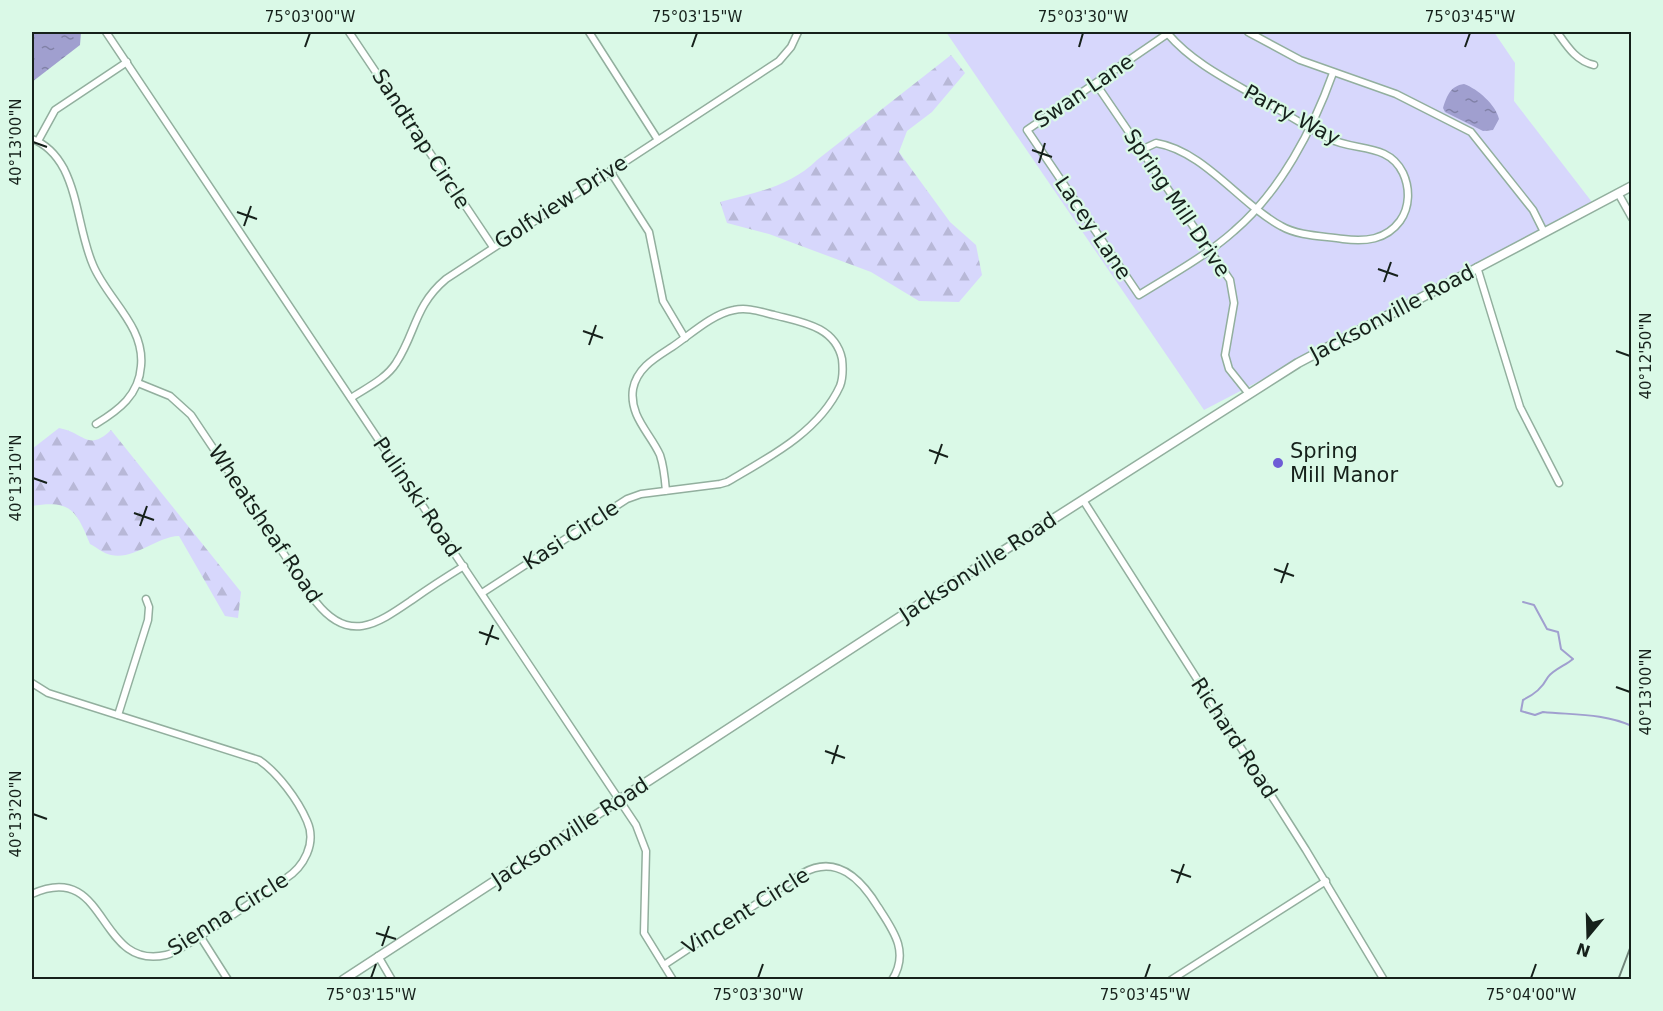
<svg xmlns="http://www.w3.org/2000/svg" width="1663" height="1011" viewBox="0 0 1663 1011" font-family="'DejaVu Sans',sans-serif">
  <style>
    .green { fill: #d7d7fc }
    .forest { fill: url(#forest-firs) }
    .water { fill: url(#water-ripples) }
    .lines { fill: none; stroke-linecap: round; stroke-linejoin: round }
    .stream { stroke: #a09fcf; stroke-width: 2 }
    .street-casing { stroke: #92af9e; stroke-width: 9 }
    .secondary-casing { stroke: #92af9e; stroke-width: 11 }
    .street { stroke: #fff; stroke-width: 6 }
    .secondary { stroke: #fff; stroke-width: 8 }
    .rail { stroke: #6e8277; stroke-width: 2 }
    .ticks { fill: none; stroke: #16211b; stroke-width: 2 }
    .poi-dot { fill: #6e5cd6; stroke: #daf9e7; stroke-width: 2 }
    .labels { text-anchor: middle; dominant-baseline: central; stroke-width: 4.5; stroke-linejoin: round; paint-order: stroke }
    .street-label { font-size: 21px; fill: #16211b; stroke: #daf9e7 }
    .poi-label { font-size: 21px; fill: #16211b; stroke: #daf9e7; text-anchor: start }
    .neatline { fill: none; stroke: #16211b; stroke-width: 2 }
    .ticks-label { font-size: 15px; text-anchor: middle; fill: #16211b }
  </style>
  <defs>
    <pattern id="forest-firs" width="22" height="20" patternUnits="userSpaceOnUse" patternTransform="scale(1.5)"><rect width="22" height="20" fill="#d7d7fc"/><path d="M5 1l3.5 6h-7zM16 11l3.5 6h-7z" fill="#b8b8d7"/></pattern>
    <pattern id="water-ripples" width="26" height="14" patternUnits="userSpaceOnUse" patternTransform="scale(1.5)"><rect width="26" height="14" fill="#a09fcf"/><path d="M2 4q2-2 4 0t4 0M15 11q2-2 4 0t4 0" fill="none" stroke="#8181a7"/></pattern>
  </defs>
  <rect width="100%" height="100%" fill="#daf9e7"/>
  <!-- green -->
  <polygon class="green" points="946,32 1494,32 1515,63 1514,101 1595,206 1204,410"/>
  <!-- forest -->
  <g class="forest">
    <path d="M 951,55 L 965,73 L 932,112 L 907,131 L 899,152 L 950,222 L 976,245 L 982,275 L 959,302 L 919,301 L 871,272 L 769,234 L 727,223 L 720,202 C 755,193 791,186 817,160 Z"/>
    <path d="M 59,428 C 85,433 88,452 111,430 L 241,592 L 238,618 L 225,616 L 179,536 C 155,537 135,560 111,555 C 104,554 96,547 90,544 C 76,510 71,500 32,506 L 32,449 Z"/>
  </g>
  <!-- water -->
  <g class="water">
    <polygon points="32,32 81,32 80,45 32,82"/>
    <path d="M 1464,84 C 1478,89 1496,105 1499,119 L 1493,130 L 1483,131 L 1445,112 L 1443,108 C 1447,96 1450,86 1464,84 Z"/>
  </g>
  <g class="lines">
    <!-- stream -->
    <path class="stream" d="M 1523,602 L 1534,605 L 1547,629 L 1558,632 L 1561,649 L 1573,659 C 1566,665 1553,670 1548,677 C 1542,688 1535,694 1523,700 L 1521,711 L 1535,715 L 1543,712 C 1573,715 1604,713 1632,726"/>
    <defs>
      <g id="street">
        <polyline points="106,32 636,825 646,851 644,933 673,980"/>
        <polyline points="349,32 493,247"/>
        <polyline points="589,32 658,140"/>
        <path d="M 1170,32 L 1027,130 L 1139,295 C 1171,275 1206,256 1234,231 C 1280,192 1313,129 1333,73"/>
        <polyline points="1248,32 1300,60 1396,94 1471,132 1533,210 1544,232"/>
        <path d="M 1557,32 C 1567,46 1576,61 1594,65"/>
        <polyline points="1096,84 1230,280 1234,303 1225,355 1229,369 1249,394"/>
        <path d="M 32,139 C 46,144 57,156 64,169 C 79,199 80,235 93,265 C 107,299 145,326 141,366 C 139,395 119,410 96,424"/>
        <polyline points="38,141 55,110 127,62"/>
        <path d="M 1141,150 L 1156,143 C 1204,151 1240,204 1281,226 C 1298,236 1323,236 1343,239 C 1365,242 1386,240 1400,221 C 1410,207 1410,188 1403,173 C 1388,142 1354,152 1328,138 C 1305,126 1283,112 1261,99 C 1228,80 1193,63 1168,34"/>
        <polyline points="610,171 649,232 663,301 685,338"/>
        <polyline points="1618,193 1632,218"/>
        <polyline points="1477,267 1520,407 1559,483"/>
        <path d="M 138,383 L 170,396 L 191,415 L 316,602 C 349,644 377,624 412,600 C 429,588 446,577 464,566"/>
        <path d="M 351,398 C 366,388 386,379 396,363 C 416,333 414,306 446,279 L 779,61 L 791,47 L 798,32"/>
        <polyline points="1083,500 1306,850 1384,980"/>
        <path d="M 482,593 L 627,499 L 641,494 L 720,484 L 727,482 C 768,458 819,432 840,386 C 843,378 843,368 842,359 C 835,326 801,322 774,315 C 761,312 748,307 734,310 C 712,314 690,335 672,347 C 655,358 637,368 633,389 C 629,416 650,433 660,455 C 664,467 665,479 666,491"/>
        <path d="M 32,683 L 48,693 L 259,760 C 278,773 298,800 307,821 C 317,843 304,867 285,879 C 255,900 225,921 194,940 C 185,945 175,953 166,955 C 96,971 109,859 32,894"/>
        <polyline points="118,715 148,620 149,607 146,599"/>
        <polyline points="200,936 228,980"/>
        <polyline points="378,956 392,980"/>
        <path d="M 664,965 L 803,873 C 837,854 861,879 878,907 C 893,930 910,952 892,980"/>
        <polyline points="1171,980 1326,881"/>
      </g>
      <polyline id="secondary" points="343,980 915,607 1298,363 1632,186"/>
    </defs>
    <!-- street casing -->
    <use href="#street" class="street-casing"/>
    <!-- secondary casing -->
    <use href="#secondary" class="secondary-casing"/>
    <!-- street -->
    <use href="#street" class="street"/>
    <!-- secondary -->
    <use href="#secondary" class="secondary"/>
    <!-- rail -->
    <polyline class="rail" points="1618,980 1632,943"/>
  </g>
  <!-- ticks -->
  <path class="ticks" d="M 305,47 L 310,33M 692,47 L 697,33M 1079,47 L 1083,33M 1465,47 L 1470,33M 33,142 L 47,147M 1032,150 L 1052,157M 1039,163 L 1045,143M 237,212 L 257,219M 244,226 L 251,206M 1378,269 L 1398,276M 1384,282 L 1391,262M 583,331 L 603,338M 589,345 L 596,325M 1616,351 L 1630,356M 929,450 L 948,457M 935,464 L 942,444M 33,478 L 47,483M 134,513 L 154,520M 140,526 L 147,506M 1274,569 L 1294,576M 1281,583 L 1288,563M 479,632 L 499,639M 486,645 L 493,625M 1616,687 L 1630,692M 825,751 L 845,758M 832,764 L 838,745M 33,814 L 47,819M 1171,870 L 1191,877M 1177,883 L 1184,864M 376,933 L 396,939M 382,946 L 389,926M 371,978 L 376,964M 758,978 L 763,964M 1145,978 L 1150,964M 1531,978 L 1536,964"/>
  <!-- markers -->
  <circle class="poi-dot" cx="1278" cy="463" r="6"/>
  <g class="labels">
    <!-- street labels -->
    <g class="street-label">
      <text transform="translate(1084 91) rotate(-34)">Swan Lane</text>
      <text transform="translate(1292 115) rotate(28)">Parry Way</text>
      <text transform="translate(421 139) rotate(57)">Sandtrap Circle</text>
      <text transform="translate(561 202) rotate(-33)">Golfview Drive</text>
      <text transform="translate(1177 203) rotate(56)">Spring Mill Drive</text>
      <text transform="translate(1093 228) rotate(56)">Lacey Lane</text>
      <text transform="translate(1392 313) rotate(-28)">Jacksonville Road</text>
      <text transform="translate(417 497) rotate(56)">Pulinski Road</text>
      <text transform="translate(265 524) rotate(56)">Wheatsheaf Road</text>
      <text transform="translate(571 535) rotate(-33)">Kasi Circle</text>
      <text transform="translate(978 567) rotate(-33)">Jacksonville Road</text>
      <text transform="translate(1234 738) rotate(57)">Richard Road</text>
      <text transform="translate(570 832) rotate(-33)">Jacksonville Road</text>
      <text transform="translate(746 911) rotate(-32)">Vincent Circle</text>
      <text transform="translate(228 914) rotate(-32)">Sienna Circle</text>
    </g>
    <!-- poi labels -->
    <g class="poi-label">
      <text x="1290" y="451">Spring<tspan x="1290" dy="24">Mill Manor</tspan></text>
    </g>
  </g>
  <!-- border -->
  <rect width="1663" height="1011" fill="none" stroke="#daf9e7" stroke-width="66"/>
  <!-- north arrow -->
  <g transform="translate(1588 936) rotate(199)" stroke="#daf9e7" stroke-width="4.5" paint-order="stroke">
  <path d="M0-4.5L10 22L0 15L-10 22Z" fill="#16211b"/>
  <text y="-9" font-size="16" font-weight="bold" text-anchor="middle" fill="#16211b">N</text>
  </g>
  <rect x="33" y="33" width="1597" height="945" class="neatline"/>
  <g class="ticks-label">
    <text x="310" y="22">75°03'00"W</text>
    <text x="697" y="22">75°03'15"W</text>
    <text x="1083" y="22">75°03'30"W</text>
    <text x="1470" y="22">75°03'45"W</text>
    <text transform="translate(16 142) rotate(-90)" y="5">40°13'00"N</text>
    <text transform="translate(1646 356) rotate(-90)" y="5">40°12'50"N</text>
    <text transform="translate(16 478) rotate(-90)" y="5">40°13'10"N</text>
    <text transform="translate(1646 692) rotate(-90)" y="5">40°13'00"N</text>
    <text transform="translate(16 814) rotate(-90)" y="5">40°13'20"N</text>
    <text x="371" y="1000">75°03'15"W</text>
    <text x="758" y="1000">75°03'30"W</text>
    <text x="1145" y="1000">75°03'45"W</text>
    <text x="1531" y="1000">75°04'00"W</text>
  </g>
</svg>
